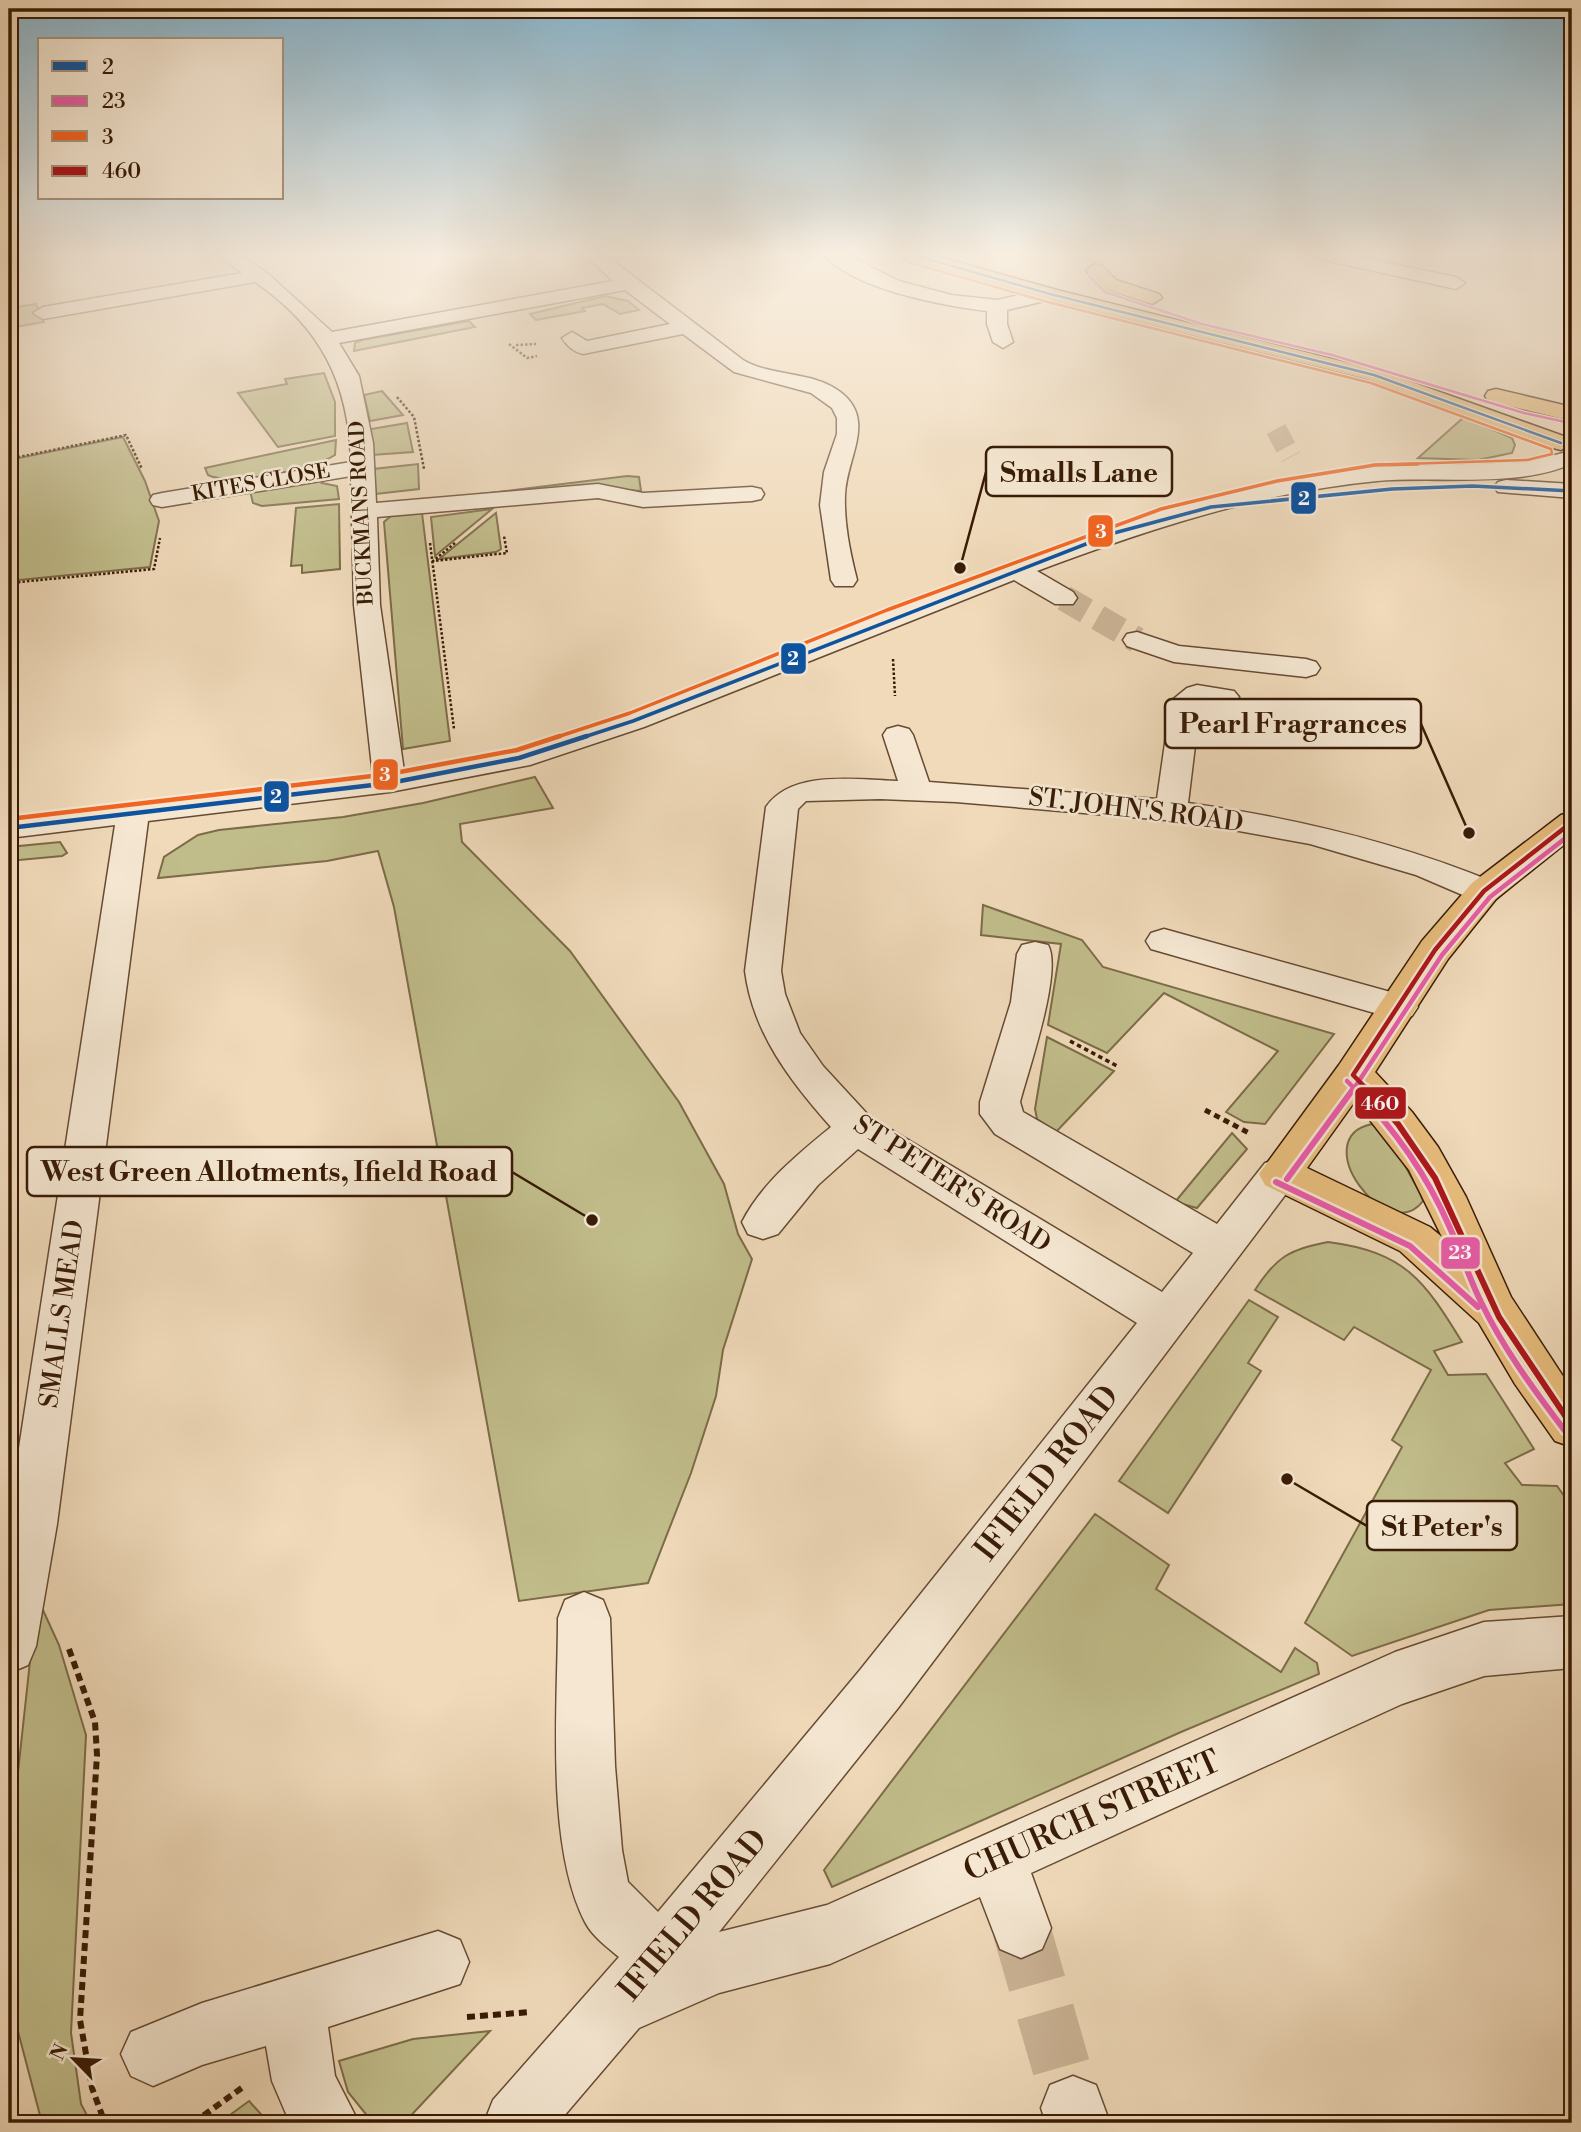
<svg xmlns="http://www.w3.org/2000/svg" width="1581" height="2132" viewBox="0 0 1581 2132" font-family="'Libre Bodoni',serif">
  <style>
    .green { fill: #c1bd8b; stroke: #7c6c48; stroke-width: 2 }
    .lines { fill: none; stroke-linecap: round; stroke-linejoin: round }
    .minor-tunnel-far2 { stroke: #cbb496; stroke-width: 21; stroke-dasharray: 21 10; stroke-linecap: butt }
    .minor-tunnel-far1 { stroke: #cbb496; stroke-width: 26; stroke-dasharray: 26 13; stroke-linecap: butt }
    .minor-tunnel { stroke: #cbb496; stroke-width: 58; stroke-dasharray: 58 29; stroke-linecap: butt }
    .minor-casing { stroke: #664b32; stroke-width: 3 }
    .major-casing { stroke: #381b05; stroke-width: 3 }
    .path-far3 { stroke: #381b05; stroke-width: 2.5; stroke-dasharray: 2.5 2; stroke-linecap: butt }
    .path-far2 { stroke: #381b05; stroke-width: 3.5; stroke-dasharray: 4.5 3.5; stroke-linecap: butt }
    .path-far1 { stroke: #381b05; stroke-width: 5; stroke-dasharray: 6 4.5; stroke-linecap: butt }
    .path { stroke: #381b05; stroke-width: 6; stroke-dasharray: 8 5; stroke-linecap: butt }
    .minor { fill: #f5e7d2; fill-rule: evenodd }
    .major { fill: #e8bd7d; fill-rule: evenodd }
    .bus-1-far2-casing { stroke: #f5e7d2; stroke-width: 5 }
    .bus-1-far1-casing { stroke: #f5e7d2; stroke-width: 7 }
    .bus-1-casing { stroke: #f5e7d2; stroke-width: 9 }
    .bus-2-far2-casing { stroke: #f5e7d2; stroke-width: 5 }
    .bus-2-far1-casing { stroke: #f5e7d2; stroke-width: 9 }
    .bus-2-casing { stroke: #f5e7d2; stroke-width: 11 }
    .bus-3-far2-casing { stroke: #f5e7d2; stroke-width: 5 }
    .bus-3-far1-casing { stroke: #f5e7d2; stroke-width: 7 }
    .bus-3-casing { stroke: #f5e7d2; stroke-width: 9 }
    .bus-4-far1-casing { stroke: #f5e7d2; stroke-width: 9 }
    .bus-4-casing { stroke: #f5e7d2; stroke-width: 11 }
    .bus-1-far2 { stroke: #0e539f; stroke-width: 2.5 }
    .bus-1-far1 { stroke: #0e539f; stroke-width: 3.5 }
    .bus-1 { stroke: #0e539f; stroke-width: 4.5 }
    .bus-2-far2 { stroke: #e95ca9; stroke-width: 2.5 }
    .bus-2-far1 { stroke: #e95ca9; stroke-width: 4.5 }
    .bus-2 { stroke: #e95ca9; stroke-width: 6 }
    .bus-3-far2 { stroke: #f26522; stroke-width: 2.5 }
    .bus-3-far1 { stroke: #f26522; stroke-width: 3.5 }
    .bus-3 { stroke: #f26522; stroke-width: 4.5 }
    .bus-4-far1 { stroke: #ac151a; stroke-width: 4.5 }
    .bus-4 { stroke: #ac151a; stroke-width: 6 }
    .labels { text-anchor: middle; dominant-baseline: central; stroke-width: 5; stroke-linejoin: round; paint-order: stroke }
    .far-street-label { font-size: 21px; fill: #381b05; stroke: #f5e7d2 }
    .street-label { font-size: 26px; fill: #381b05; stroke: #f5e7d2 }
    .near-street-label { font-size: 32px; fill: #381b05; stroke: #f5e7d2 }
    .leader { fill: none; stroke: #381b05; stroke-width: 2.5 }
    .callout-dot { fill: #381b05; stroke: #f5e7d2; stroke-width: 2.5 }
    .callout { fill: #f5e7d2; stroke: #381b05; stroke-width: 2.5 }
    .callout-label { font-size: 28px; text-anchor: middle; font-weight: bold; fill: #381b05 }
    .line-badge { stroke: #f5e7d2; stroke-width: 2.5 }
    .badge-label { font-size: 19px; text-anchor: middle; font-weight: bold; fill: #fff }
  </style>
  <rect width="100%" height="100%" fill="#f0daba"/>
  <filter id="stains"><feTurbulence type="fractalNoise" baseFrequency=".00286" numOctaves="4"/><feColorMatrix values="0 0 0 0 .2 0 0 0 0 .09 0 0 0 0 .02 0 0 0 .5 -.17"/></filter>
  <radialGradient id="worn" r=".72"><stop offset=".6" stop-color="#630" stop-opacity="0"/><stop offset="1" stop-color="#630" stop-opacity=".3"/></radialGradient>
  <!-- green -->
  <g class="green">
    <polygon points="605,296 628,301 639,310 620,314 603,304 582,308 585,311 536,320 530,314"/>
    <polygon points="36,304 44,322 9,328 9,308"/>
    <polygon points="469,321 475,327 354,351 355,343 362,340"/>
    <polygon points="324,373 335,402 335,436 278,447 238,393 287,384 285,379"/>
    <polygon points="382,391 403,415 370,421 364,395"/>
    <polygon points="1464,417 1512,438 1515,445 1512,453 1478,460 1418,458"/>
    <polygon points="407,423 413,452 372,455 371,429"/>
    <polygon points="123,437 145,481 159,521 150,567 9,581 9,460"/>
    <path d="M 336,440 L 335,455 C 314,469 230,487 208,475 L 205,468 Z"/>
    <polygon points="418,464 419,489 376,494 373,469"/>
    <polygon points="627,476 639,477 641,491 589,487 434,500"/>
    <polygon points="325,479 322,483 337,486 339,499 262,506 253,503 250,491"/>
    <polygon points="339,504 340,569 302,573 302,565 291,566 296,508"/>
    <polygon points="492,509 435,556 431,517"/>
    <polygon points="422,513 450,741 403,749 384,522 391,516"/>
    <polygon points="496,513 501,549 496,552 439,559"/>
    <polygon points="535,777 553,808 460,824 462,842 570,951 679,1102 724,1184 738,1234 752,1259 723,1350 716,1396 691,1473 648,1583 519,1601 394,907 378,851 327,861 158,878 164,857 198,835 219,830 343,817 423,803"/>
    <polygon points="60,842 67,853 62,856 9,861 9,847"/>
    <polygon points="983,905 1082,940 1103,967 1334,1034 1265,1124 1244,1122 1226,1112 1278,1051 1164,993 1107,1053 1048,1025 1061,944 981,935"/>
    <polygon points="1047,1037 1114,1071 1056,1132 1037,1119 1035,1109"/>
    <path d="M 1372,1124 L 1392,1142 L 1420,1193 L 1423,1201 C 1388,1248 1305,1138 1372,1124 Z"/>
    <polygon points="1232,1133 1247,1149 1197,1208 1175,1202"/>
    <path d="M 1328,1242 C 1405,1252 1424,1280 1462,1342 L 1434,1351 L 1448,1375 L 1486,1374 L 1534,1449 L 1505,1463 L 1522,1485 L 1557,1486 L 1572,1507 L 1572,1604 L 1489,1610 L 1352,1656 L 1305,1623 L 1402,1447 L 1392,1440 L 1431,1370 L 1354,1327 L 1344,1340 L 1255,1290 C 1276,1257 1290,1249 1328,1242 Z"/>
    <polygon points="1249,1300 1278,1317 1248,1363 1261,1371 1168,1513 1119,1481"/>
    <polygon points="1095,1514 1169,1565 1156,1589 1281,1672 1295,1648 1317,1663 1319,1674 1181,1732 832,1887 824,1870"/>
    <polygon points="37,1597 59,1645 86,1735 71,2033 81,2104 91,2123 42,2123 9,1997 9,1855"/>
    <polygon points="490,2031 404,2123 373,2123 348,2092 339,2061 413,2039"/>
    <polygon points="249,2101 269,2123 219,2123"/>
  </g>
  <g class="lines">
    <!-- minor-tunnel-far2 -->
    <polyline class="minor-tunnel-far2" points="1276,429 1291,457"/>
    <!-- minor-tunnel-far1 -->
    <polyline class="minor-tunnel-far1" points="1064,598 1137,640"/>
    <!-- minor-tunnel -->
    <polyline class="minor-tunnel" points="1021,1928 1073,2108"/>
    <defs>
      <g id="minor">
        <path d="M 217,254 L 238,254 L 266,272 L 332,332 L 613,281 L 584,254 L 604,254 L 743,360 C 772,377 812,371 839,391 C 878,419 846,458 845,495 C 844,524 850,552 857,580 L 853,586 L 835,586 L 831,580 L 820,505 L 824,472 L 837,434 L 837,418 L 832,408 L 811,393 L 734,372 L 683,334 L 583,354 C 574,352 567,346 562,338 L 572,332 L 587,341 L 670,324 L 625,290 L 339,343 L 359,376 L 373,443 L 376,503 L 598,484 L 643,493 L 752,487 L 761,489 L 764,494 L 761,499 L 752,501 L 643,507 L 598,498 L 377,517 L 380,605 L 404,771 L 513,750 L 622,715 L 880,612 L 1155,512 L 1279,483 L 1376,467 L 1528,462 L 1563,453 L 1571,455 L 1572,463 C 1525,488 1431,476 1377,481 C 1260,492 1146,530 1037,571 L 1073,592 L 1077,598 L 1073,604 L 1055,604 L 1014,580 L 644,727 L 530,765 L 390,792 L 148,821 L 57,1524 L 36,1646 L 28,1665 L 9,1673 L 9,1513 L 115,825 L 9,838 L 9,818 L 373,776 L 354,605 L 351,476 L 162,507 L 153,505 L 150,500 L 153,495 L 162,493 L 351,462 C 349,383 321,327 255,282 L 43,319 L 33,313 L 43,307 L 242,273 Z"/>
        <path d="M 824,254 L 845,254 L 899,281 L 951,295 L 997,300 L 1050,288 L 1060,294 L 1057,298 L 1007,310 L 1007,324 L 1013,342 L 1003,348 L 993,342 L 987,324 L 987,311 C 945,306 851,289 824,254 Z"/>
        <polygon points="1311,254 1344,254 1456,277 1465,283 1456,289 1320,259"/>
        <polygon points="1506,480 1572,484 1572,498 1498,492 1494,487 1498,482"/>
        <polygon points="1137,632 1179,646 1306,659 1316,662 1320,668 1316,674 1306,677 1174,662 1127,646 1123,640 1127,634"/>
        <path d="M 1197,685 L 1234,691 L 1239,697 L 1234,703 L 1200,705 L 1188,803 C 1295,818 1396,842 1496,883 L 1501,891 L 1496,899 L 1484,902 L 1472,899 L 1416,875 L 1310,844 L 1189,822 L 956,802 L 880,799 L 806,801 L 798,809 L 781,971 L 785,994 L 800,1033 L 823,1066 L 870,1117 L 1162,1292 L 1193,1253 L 995,1134 L 980,1114 L 980,1102 L 1011,1002 L 1017,954 L 1022,945 L 1035,942 L 1048,945 C 1063,971 1028,1071 1020,1102 L 1023,1112 L 1217,1224 L 1265,1163 L 1280,1158 L 1295,1163 L 1301,1174 L 898,1708 L 719,1932 L 827,1905 L 1395,1652 L 1484,1622 L 1572,1616 L 1572,1668 L 1484,1676 L 1402,1704 L 1031,1873 L 1051,1928 L 1042,1949 L 1021,1958 L 1000,1949 L 980,1897 L 830,1964 L 719,1993 L 639,2028 L 558,2123 L 484,2123 L 493,2100 L 619,1957 C 607,1947 592,1936 585,1922 C 545,1844 558,1706 558,1618 L 565,1600 L 584,1592 L 603,1600 L 610,1618 L 615,1766 L 622,1850 L 628,1882 L 658,1912 L 860,1670 L 1137,1323 L 858,1149 L 818,1185 L 778,1234 L 763,1239 L 748,1234 L 742,1222 C 762,1183 798,1154 831,1127 C 790,1081 753,1033 745,971 L 766,807 C 792,769 857,780 898,781 L 883,735 L 887,729 L 898,726 L 909,729 L 913,735 L 929,782 L 1157,799 L 1171,701 L 1187,688 Z"/>
        <polygon points="1164,929 1412,998 1418,1007 1412,1016 1399,1020 1151,949 1146,941 1151,933"/>
        <polygon points="438,1931 460,1940 469,1962 460,1984 328,2027 335,2076 359,2123 290,2123 272,2081 266,2046 202,2065 153,2086 131,2076 121,2054 131,2032 202,2003"/>
        <polygon points="1073,2076 1096,2085 1110,2123 1046,2123 1041,2108 1050,2085"/>
      </g>
      <g id="major">
        <polygon points="901,254 929,254 1057,290 1381,371 1569,438 1572,443 1561,450 1553,448 1367,379 1043,298 904,258"/>
        <polygon points="1095,264 1102,266 1116,280 1159,294 1162,298 1152,304 1102,288 1086,270"/>
        <polygon points="1496,389 1572,407 1572,421 1488,401 1485,396 1488,391"/>
        <path d="M 1572,812 L 1572,838 L 1496,899 L 1448,959 L 1375,1072 L 1412,1112 L 1438,1147 L 1466,1197 L 1511,1297 L 1572,1390 L 1572,1447 L 1555,1441 L 1515,1384 L 1479,1323 L 1400,1251 L 1265,1185 L 1259,1174 L 1339,1065 L 1422,941 L 1472,883 L 1561,815 ZM 1355,1101 L 1409,1170 L 1442,1237 L 1430,1227 L 1307,1168 Z"/>
      </g>
    </defs>
    <!-- minor casing -->
    <use href="#minor" class="minor-casing"/>
    <!-- major casing -->
    <use href="#major" class="major-casing"/>
    <!-- path-far3 -->
    <g class="path-far3">
      <polyline points="509,344 527,358 537,356"/>
      <polyline points="516,345 536,344"/>
      <polyline points="397,397 414,417 424,469"/>
      <polyline points="9,459 126,435 142,469"/>
      <polyline points="430,543 454,729"/>
      <polyline points="455,543 433,561 507,553 504,536"/>
      <polyline points="9,583 154,569 160,538"/>
      <polyline points="893,659 895,696"/>
    </g>
    <!-- path-far2 -->
    <polyline class="path-far2" points="1070,1041 1119,1067"/>
    <!-- path-far1 -->
    <polyline class="path-far1" points="1205,1110 1251,1134"/>
    <!-- path -->
    <g class="path">
      <polyline points="69,1649 95,1722 97,1755 80,2020 92,2088 105,2123"/>
      <polyline points="467,2017 531,2012"/>
      <polyline points="193,2123 243,2087"/>
    </g>
    <!-- minor -->
    <use href="#minor" class="minor"/>
    <!-- major -->
    <use href="#major" class="major"/>
    <defs>
      <polyline id="bus-1-far2" points="910,254 1050,294 1374,375 1561,443"/>
      <polyline id="bus-1-far1" points="581,738 633,721 1114,533 1211,507 1392,489 1473,486 1572,491"/>
      <polyline id="bus-1" points="9,828 390,783 519,758 587,736"/>
      <polyline id="bus-2-far2" points="1089,276 1105,292 1202,324 1332,355 1524,413 1570,423"/>
      <g id="bus-2-far1">
        <polyline points="1347,1081 1356,1090"/>
        <polyline points="1353,1090 1442,955 1490,897 1572,833"/>
      </g>
      <g id="bus-2">
        <path d="M 1354,1088 C 1395,1129 1427,1175 1450,1228 C 1461,1252 1469,1278 1481,1302 C 1503,1348 1534,1390 1565,1431"/>
        <polyline points="1287,1179 1354,1088"/>
        <polyline points="1276,1182 1410,1246 1478,1307"/>
      </g>
      <polyline id="bus-3-far2" points="908,262 1048,302 1371,383 1551,449 1552,454 1527,460 1373,465"/>
      <polyline id="bus-3-far1" points="554,738 630,713 887,610 1161,509 1277,481 1375,465 1418,464"/>
      <polyline id="bus-3" points="9,819 389,774 517,750 560,736"/>
      <polyline id="bus-4-far1" points="1368,1090 1353,1075 1435,950 1484,891 1572,822"/>
      <polyline id="bus-4" points="1366,1088 1398,1124 1435,1178 1499,1317 1572,1426"/>
    </defs>
    <!-- bus-1-far2 casing -->
    <use href="#bus-1-far2" class="bus-1-far2-casing"/>
    <!-- bus-1-far1 casing -->
    <use href="#bus-1-far1" class="bus-1-far1-casing"/>
    <!-- bus-1 casing -->
    <use href="#bus-1" class="bus-1-casing"/>
    <!-- bus-2-far2 casing -->
    <use href="#bus-2-far2" class="bus-2-far2-casing"/>
    <!-- bus-2-far1 casing -->
    <use href="#bus-2-far1" class="bus-2-far1-casing"/>
    <!-- bus-2 casing -->
    <use href="#bus-2" class="bus-2-casing"/>
    <!-- bus-3-far2 casing -->
    <use href="#bus-3-far2" class="bus-3-far2-casing"/>
    <!-- bus-3-far1 casing -->
    <use href="#bus-3-far1" class="bus-3-far1-casing"/>
    <!-- bus-3 casing -->
    <use href="#bus-3" class="bus-3-casing"/>
    <!-- bus-4-far1 casing -->
    <use href="#bus-4-far1" class="bus-4-far1-casing"/>
    <!-- bus-4 casing -->
    <use href="#bus-4" class="bus-4-casing"/>
    <!-- bus-1-far2 -->
    <use href="#bus-1-far2" class="bus-1-far2"/>
    <!-- bus-1-far1 -->
    <use href="#bus-1-far1" class="bus-1-far1"/>
    <!-- bus-1 -->
    <use href="#bus-1" class="bus-1"/>
    <!-- bus-2-far2 -->
    <use href="#bus-2-far2" class="bus-2-far2"/>
    <!-- bus-2-far1 -->
    <use href="#bus-2-far1" class="bus-2-far1"/>
    <!-- bus-2 -->
    <use href="#bus-2" class="bus-2"/>
    <!-- bus-3-far2 -->
    <use href="#bus-3-far2" class="bus-3-far2"/>
    <!-- bus-3-far1 -->
    <use href="#bus-3-far1" class="bus-3-far1"/>
    <!-- bus-3 -->
    <use href="#bus-3" class="bus-3"/>
    <!-- bus-4-far1 -->
    <use href="#bus-4-far1" class="bus-4-far1"/>
    <!-- bus-4 -->
    <use href="#bus-4" class="bus-4"/>
  </g>
  <!-- sky -->
  <linearGradient id="sky" x2="0" y2="1"><stop stop-color="#89b7d0"/><stop offset="0.46" stop-color="#f8eee0"/><stop offset="1" stop-color="#f8eee0" stop-opacity="0"/></linearGradient>
  <rect width="1581" height="552" fill="url(#sky)"/>
  <g class="labels">
    <!-- far-street labels -->
    <g class="far-street-label">
      <text transform="translate(261 483) rotate(-10)">KITES CLOSE</text>
      <text transform="translate(362 513) rotate(-93)">BUCKMANS ROAD</text>
    </g>
    <!-- street labels -->
    <g class="street-label">
      <text transform="translate(1136 810) rotate(7)">ST. JOHN'S ROAD</text>
      <text transform="translate(952 1184) rotate(33)">ST PETER'S ROAD</text>
      <text transform="translate(62 1314) rotate(-82)">SMALLS MEAD</text>
    </g>
    <!-- near-street labels -->
    <g class="near-street-label">
      <text transform="translate(1047 1473) rotate(-52)">IFIELD ROAD</text>
      <text transform="translate(1092 1816) rotate(-24)">CHURCH STREET</text>
      <text transform="translate(693 1915) rotate(-50)">IFIELD ROAD</text>
    </g>
  </g>
  <!-- callouts -->
  <path class="leader" d="M960 568L986 472M1469 833L1421 724M592 1220L512 1172M1287 1479L1367 1526"/>
  <g class="callout-dot">
    <circle cx="960" cy="568" r="7"/>
    <circle cx="1469" cy="833" r="7"/>
    <circle cx="592" cy="1220" r="7"/>
    <circle cx="1287" cy="1479" r="7"/>
  </g>
  <g class="callout">
    <rect x="986" y="447" width="186" height="49" rx="7"/>
    <rect x="1165" y="699" width="256" height="49" rx="7"/>
    <rect x="27" y="1147" width="485" height="49" rx="7"/>
    <rect x="1367" y="1501" width="150" height="49" rx="7"/>
  </g>
  <g class="callout-label">
    <text x="1079" y="482">Smalls Lane</text>
    <text x="1293" y="733">Pearl Fragrances</text>
    <text x="269" y="1181">West Green Allotments, Ifield Road</text>
    <text x="1442" y="1536">St Peter's</text>
  </g>
  <g class="line-badge">
    <rect x="1290" y="481" width="27" height="34" rx="7" fill="#0e539f"/>
    <rect x="1087" y="514" width="27" height="34" rx="7" fill="#f26522"/>
    <rect x="780" y="642" width="27" height="33" rx="7" fill="#0e539f"/>
    <rect x="372" y="758" width="27" height="33" rx="7" fill="#f26522"/>
    <rect x="263" y="780" width="27" height="33" rx="7" fill="#0e539f"/>
    <rect x="1354" y="1086" width="53" height="34" rx="7" fill="#ac151a"/>
    <rect x="1440" y="1236" width="41" height="34" rx="7" fill="#e95ca9"/>
  </g>
  <g class="badge-label">
    <text x="1304" y="505">2</text>
    <text x="1101" y="538">3</text>
    <text x="793" y="665">2</text>
    <text x="385" y="781">3</text>
    <text x="276" y="803">2</text>
    <text x="1380" y="1110">460</text>
    <text x="1460" y="1259">23</text>
  </g>
  <!-- margin -->
  <rect width="1581" height="2132" fill="none" stroke="#f0daba" stroke-width="35"/>
  <rect x="10" y="10" width="1560" height="2111" fill="none" stroke="#381b05" stroke-width="3.5"/>
  <rect x="18" y="18" width="1546" height="2097" fill="none" stroke="#381b05" stroke-width="2"/>
  <!-- legend -->
  <rect x="38" y="38" width="245" height="161" fill="#f5e7d2" stroke="#a99580" stroke-width="2"/>
  <rect x="52" y="61" width="35" height="10" fill="#0e539f" stroke="#a99580" stroke-width="2"/>
  <text x="102" y="74" font-size="21" fill="#381b05">2</text>
  <rect x="52" y="96" width="35" height="10" fill="#e95ca9" stroke="#a99580" stroke-width="2"/>
  <text x="102" y="108" font-size="21" fill="#381b05">23</text>
  <rect x="52" y="131" width="35" height="10" fill="#f26522" stroke="#a99580" stroke-width="2"/>
  <text x="102" y="144" font-size="21" fill="#381b05">3</text>
  <rect x="52" y="166" width="35" height="10" fill="#ac151a" stroke="#a99580" stroke-width="2"/>
  <text x="102" y="178" font-size="21" fill="#381b05">460</text>
  <!-- north arrow -->
  <g transform="translate(74 2059) rotate(295)" stroke="#f5e7d2" stroke-width="5" paint-order="stroke">
  <path d="M0-5L12 26L0 18L-12 26Z" fill="#381b05"/>
  <text y="-10" font-size="19" font-weight="bold" text-anchor="middle" fill="#381b05">N</text>
  </g>
  <rect width="100%" height="100%" filter="url(#stains)"/>
  <rect width="100%" height="100%" fill="url(#worn)"/>
</svg>
